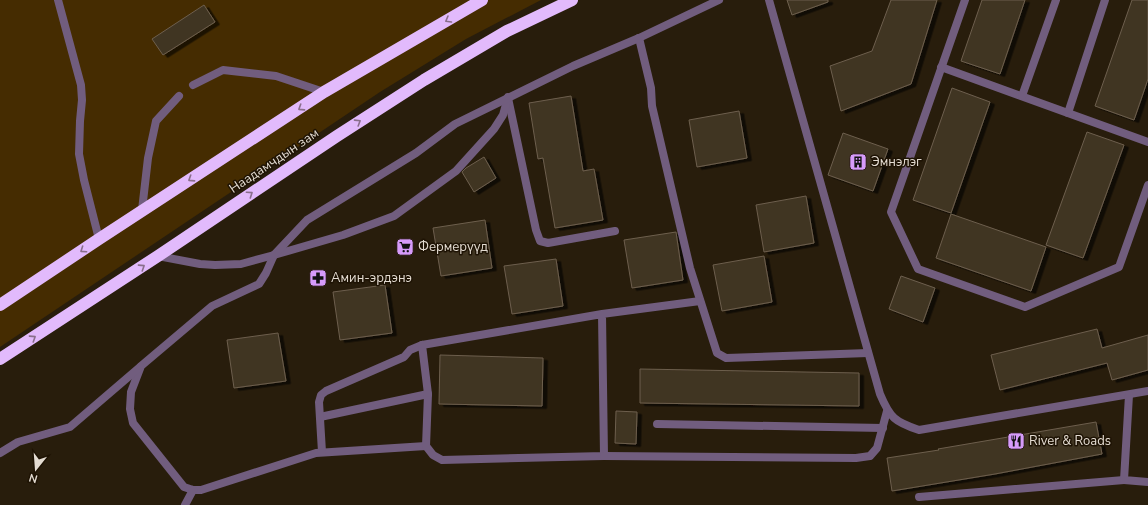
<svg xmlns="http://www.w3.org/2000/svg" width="1148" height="505" viewBox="0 0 1148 505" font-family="'Nunito Sans',sans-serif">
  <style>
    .green { fill: #452c01 }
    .building { fill: #403423; stroke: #6d5f4d; filter: url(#shadow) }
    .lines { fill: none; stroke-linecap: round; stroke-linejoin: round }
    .lane { stroke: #715d7e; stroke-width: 8 }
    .street { stroke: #715d7e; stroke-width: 8 }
    .highway { stroke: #e2bafc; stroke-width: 12 }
    .oneway { stroke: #8a6f8c }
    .labels { text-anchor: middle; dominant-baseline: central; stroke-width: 3; stroke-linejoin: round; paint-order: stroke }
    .street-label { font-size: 13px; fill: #e4dcd2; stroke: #1e1304 }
    .poi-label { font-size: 13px; fill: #e4dcd2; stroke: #1e1304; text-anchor: start }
  </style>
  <defs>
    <filter id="shadow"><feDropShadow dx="4.5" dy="2.5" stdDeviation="0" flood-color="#0009"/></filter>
  </defs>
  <rect width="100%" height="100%" fill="#281d0c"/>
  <!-- green -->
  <polygon class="green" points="0,0 541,0 466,39 380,92 0,347"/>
  <!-- building -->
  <g class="building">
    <polygon points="787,0 828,0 828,2 792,15"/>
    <polygon points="891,0 937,0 911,84 841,111 830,66 872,51"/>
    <polygon points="982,0 1025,0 1000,74 961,61"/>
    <polygon points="1132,0 1148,0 1148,79 1134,120 1095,106"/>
    <polygon points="204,5 215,22 163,55 152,39"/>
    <polygon points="952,88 990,102 951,213 913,200"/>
    <polygon points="571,96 583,171 594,169 603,220 555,228 543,158 538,159 529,103"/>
    <polygon points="739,111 747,158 697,167 689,120"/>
    <polygon points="1087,132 1124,145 1083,258 1046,245"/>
    <polygon points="843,133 888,149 873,191 828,175"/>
    <polygon points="484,157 496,178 474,192 462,172 466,168"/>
    <polygon points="806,196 814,243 764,252 756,205"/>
    <polygon points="951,214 1046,247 1031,291 936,258"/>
    <polygon points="485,220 492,268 441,276 433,228"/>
    <polygon points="676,232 683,280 632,288 624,240"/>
    <polygon points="764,256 772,302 722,311 713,265"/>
    <polygon points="556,259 563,306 512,314 504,266"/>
    <polygon points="901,276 935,288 923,322 889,309"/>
    <polygon points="385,285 392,333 340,340 333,292"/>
    <polygon points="1097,329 1102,348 1148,335 1148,370 1112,380 1107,363 1000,390 991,355"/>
    <polygon points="278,333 286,381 234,388 227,340"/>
    <polygon points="440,355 543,358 542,406 439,404"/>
    <polygon points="640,369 859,373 859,406 640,403"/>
    <polygon points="616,411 637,412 636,444 615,443"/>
    <polygon points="1096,422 1102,454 995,474 892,491 887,458 939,450 938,449"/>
  </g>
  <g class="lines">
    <!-- lane -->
    <g class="lane">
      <polyline points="193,85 223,70 276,76 324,92"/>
      <polyline points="142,210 148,158 156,121 179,96"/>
      <polyline points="274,255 266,273 259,284 212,306 141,366 131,392 130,409 133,423 184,487 193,490 201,490 316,453 426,446"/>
      <polyline points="320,417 428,394"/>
      <polyline points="657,424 883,428"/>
      <polyline points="322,452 319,402 321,395 326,391 404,357 410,350 422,345"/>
      <polyline points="0,453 18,442 70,427 140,367"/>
      <polyline points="919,497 1124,480"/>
      <polyline points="185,505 193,490"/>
    </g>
    <!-- street -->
    <g class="street">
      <polyline points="58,0 81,85 82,100 80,121 79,154 84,180 99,239"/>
      <path d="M 769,0 L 880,394 C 890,418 895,422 919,430 L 1148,391"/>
      <polyline points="965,0 891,212 918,269 1025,307 1119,267 1148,185"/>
      <polyline points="639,38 651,88 652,106 690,268 717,353 726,358 868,353"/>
      <polyline points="941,67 1148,142"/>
      <polyline points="1022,96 1056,0"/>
      <polyline points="508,98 536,230 540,241 548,243 615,231"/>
      <polyline points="1068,113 1105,0"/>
      <polyline points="274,255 343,235 394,216 456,171 494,129 503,115 508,97"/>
      <polyline points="158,256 200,264 215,265 241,264 274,255 307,220 416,153 455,124 573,66 639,38 719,0"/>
      <polyline points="602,314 604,456 442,460 433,455 426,446 428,394 422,345 602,314 700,301"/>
      <polyline points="1129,395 1124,480 1148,482"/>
      <polyline points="604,456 856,458 870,456 877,448 887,411"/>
    </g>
    <!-- highway -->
    <g class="highway">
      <polyline points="0,305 99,239 324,92 482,0"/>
      <polyline points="0,359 158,256 337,136 424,80 507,31 572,0"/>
    </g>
  </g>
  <!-- one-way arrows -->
  <defs><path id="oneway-chevron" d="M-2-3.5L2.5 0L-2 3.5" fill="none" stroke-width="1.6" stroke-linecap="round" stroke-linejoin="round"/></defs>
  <g class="oneway">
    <use href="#oneway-chevron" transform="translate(448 20) rotate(150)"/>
    <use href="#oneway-chevron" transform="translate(301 108) rotate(147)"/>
    <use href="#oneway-chevron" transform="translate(358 122) rotate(-32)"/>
    <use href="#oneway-chevron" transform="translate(191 179) rotate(147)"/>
    <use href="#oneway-chevron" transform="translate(250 194) rotate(-34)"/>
    <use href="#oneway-chevron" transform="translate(83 250) rotate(146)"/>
    <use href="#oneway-chevron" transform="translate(142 267) rotate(-33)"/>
    <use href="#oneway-chevron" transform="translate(33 338) rotate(-33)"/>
  </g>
  <!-- icons -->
  <defs>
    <symbol id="building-square" viewBox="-11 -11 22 22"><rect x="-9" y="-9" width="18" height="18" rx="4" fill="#d69bfa" stroke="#1e1304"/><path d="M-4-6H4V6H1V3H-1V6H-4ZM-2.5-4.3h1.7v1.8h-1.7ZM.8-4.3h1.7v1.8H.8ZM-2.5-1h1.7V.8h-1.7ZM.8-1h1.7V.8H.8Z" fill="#111"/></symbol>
    <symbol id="supermarket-square" viewBox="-11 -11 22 22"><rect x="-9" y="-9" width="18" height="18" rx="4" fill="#d69bfa" stroke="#1e1304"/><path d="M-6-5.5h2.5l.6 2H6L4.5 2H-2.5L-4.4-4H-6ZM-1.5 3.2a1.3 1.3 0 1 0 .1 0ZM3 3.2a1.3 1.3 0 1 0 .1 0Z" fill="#111"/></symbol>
    <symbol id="pharmacy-square" viewBox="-11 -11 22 22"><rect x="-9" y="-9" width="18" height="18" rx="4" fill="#d69bfa" stroke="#1e1304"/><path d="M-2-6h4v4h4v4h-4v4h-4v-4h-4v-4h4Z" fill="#111"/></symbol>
    <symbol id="restaurant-square" viewBox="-11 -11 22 22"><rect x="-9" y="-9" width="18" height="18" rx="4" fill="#d69bfa" stroke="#1e1304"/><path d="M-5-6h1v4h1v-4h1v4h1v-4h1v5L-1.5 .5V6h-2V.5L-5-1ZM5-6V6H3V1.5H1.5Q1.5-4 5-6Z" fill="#111"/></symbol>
  </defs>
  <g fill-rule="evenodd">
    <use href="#building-square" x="848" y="152" width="20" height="20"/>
    <use href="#supermarket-square" x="395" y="237" width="20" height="20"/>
    <use href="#pharmacy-square" x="308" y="268" width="20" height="20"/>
    <use href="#restaurant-square" x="1006" y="431" width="20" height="20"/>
  </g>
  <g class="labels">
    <!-- street labels -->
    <g class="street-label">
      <text transform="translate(274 161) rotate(-34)">Наадамчдын зам</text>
    </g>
    <!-- poi labels -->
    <g class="poi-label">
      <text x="871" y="162">Эмнэлэг</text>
      <text x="418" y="247">Фермерүүд</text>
      <text x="331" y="278">Амин-эрдэнэ</text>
      <text x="1029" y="441">River &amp; Roads</text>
    </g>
  </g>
  <!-- north arrow -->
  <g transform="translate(36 469) rotate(197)" stroke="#1e1304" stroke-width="3" paint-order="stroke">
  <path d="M0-3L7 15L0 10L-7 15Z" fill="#e4dcd2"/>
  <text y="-6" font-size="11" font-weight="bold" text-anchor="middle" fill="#e4dcd2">N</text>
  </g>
</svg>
